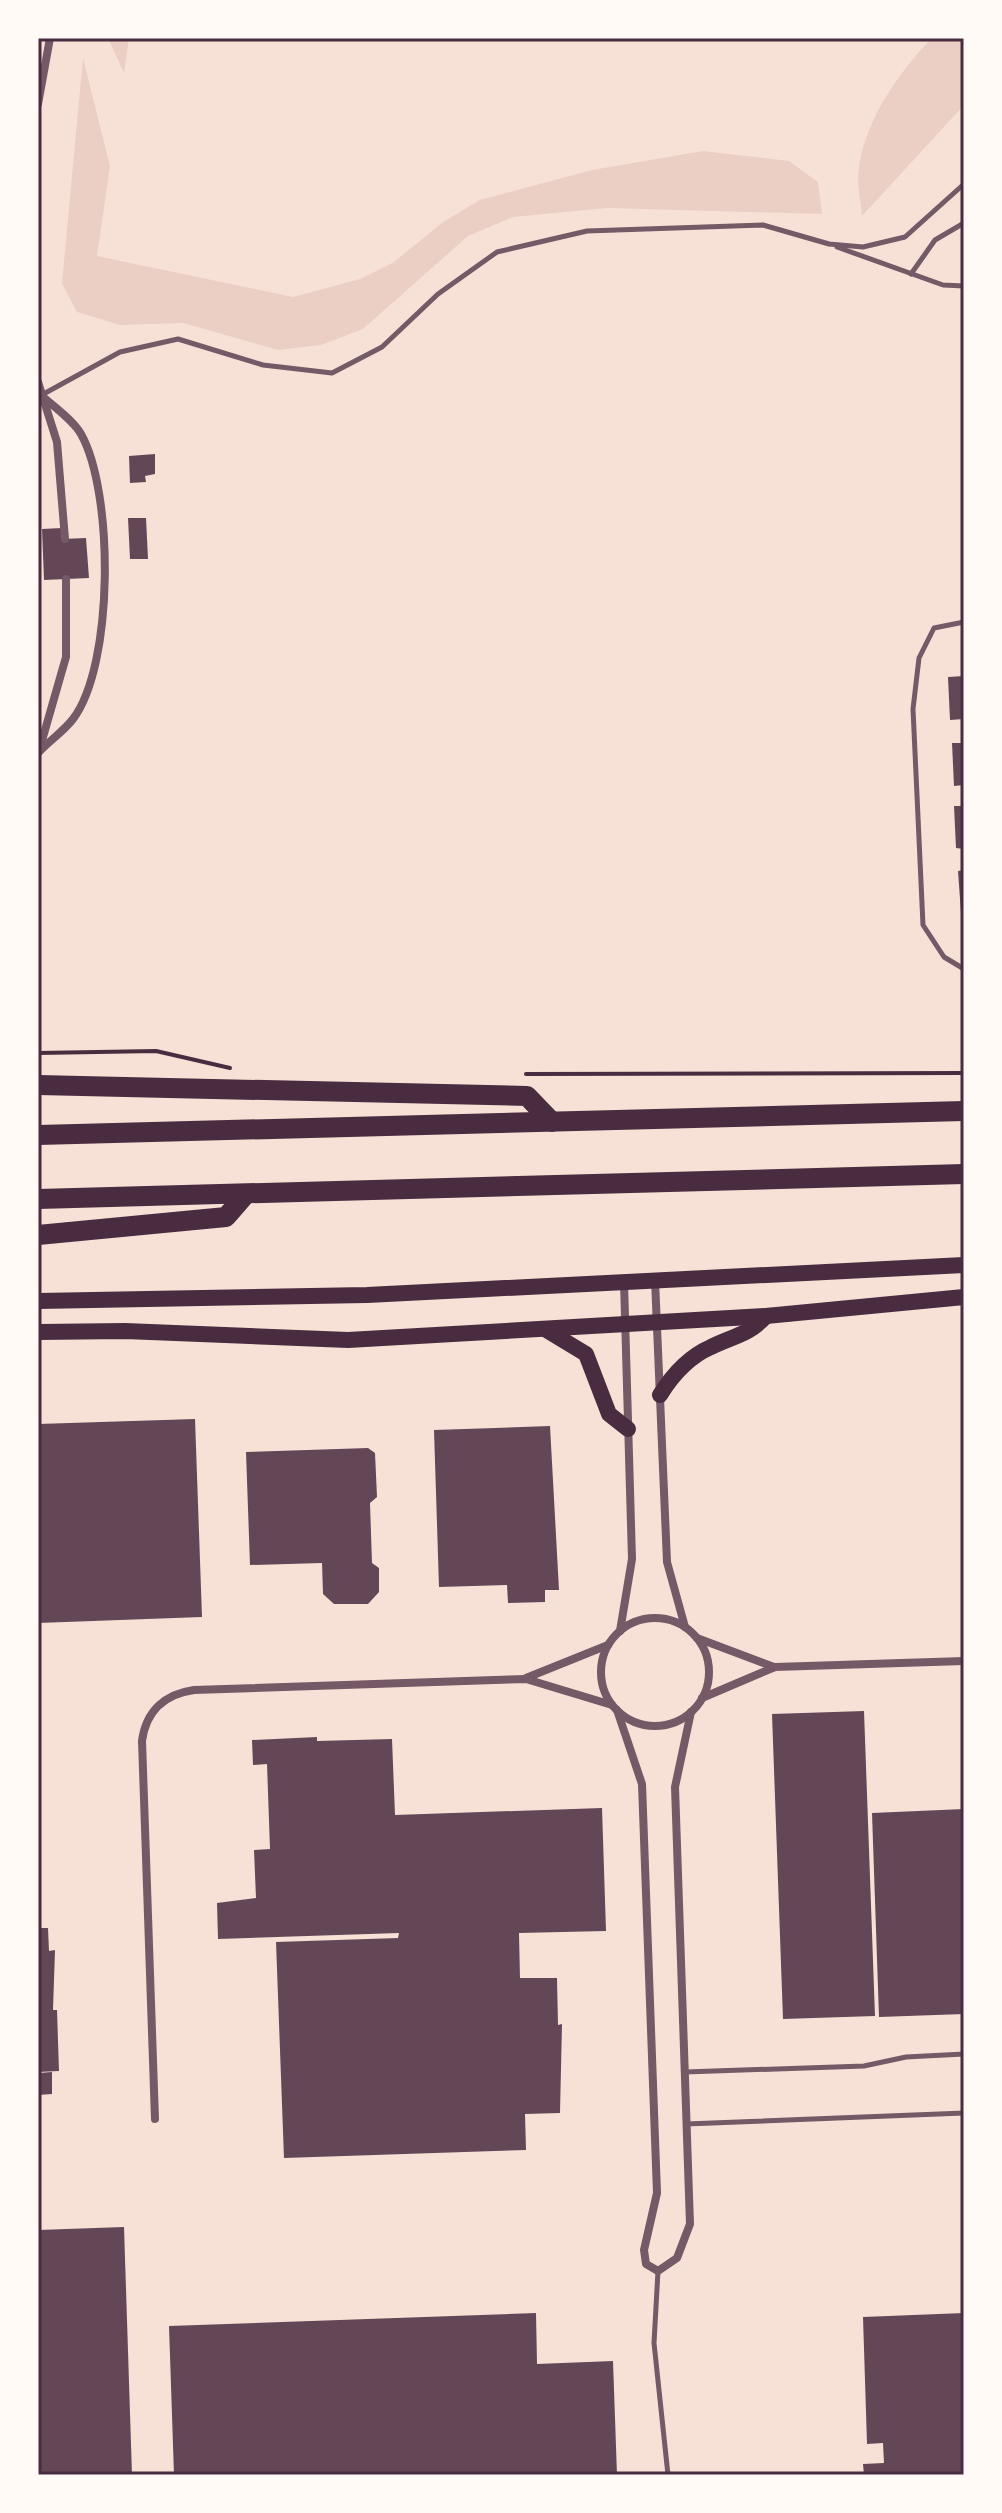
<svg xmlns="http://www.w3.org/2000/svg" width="1002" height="2513" viewBox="0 0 1002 2513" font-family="'Titillium Web',sans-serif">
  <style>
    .green { fill: #ebcfc5 }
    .building { fill: #644757 }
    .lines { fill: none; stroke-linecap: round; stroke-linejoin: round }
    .path { stroke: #4a2c40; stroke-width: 4 }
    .service { stroke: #755966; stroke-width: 5 }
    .minor { stroke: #755966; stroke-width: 8 }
    .secondary { stroke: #4a2c40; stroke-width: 16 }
    .motorway { stroke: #4a2c40; stroke-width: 20 }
    .neatline { fill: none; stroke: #4a2c40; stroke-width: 3 }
  </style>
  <rect width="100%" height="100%" fill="#f7e1d7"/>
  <!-- green -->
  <g class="green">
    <polygon points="108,38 129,38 124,73"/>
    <path d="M 932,38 L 964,38 L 964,105 L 862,216 C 861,201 856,182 859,167 C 866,119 899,72 932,38 Z"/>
    <polygon points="83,58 110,166 97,256 293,297 360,279 394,262 443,222 480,200 592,170 703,151 789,161 818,182 822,214 607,208 513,217 468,236 363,329 321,345 278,350 183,323 120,325 77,312 62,283"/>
  </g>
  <!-- building -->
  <g class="building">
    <polygon points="155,454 155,474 145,476 146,482 130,483 129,456"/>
    <polygon points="128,518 146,518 148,559 130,559"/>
    <polygon points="62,528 62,539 86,538 89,578 44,580 42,529"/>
    <polygon points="964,676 964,719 950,720 948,677"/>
    <polygon points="952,743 964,743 964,785 954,786"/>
    <polygon points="954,806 964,806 964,849 956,848"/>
    <polygon points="964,870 964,913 961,913 958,871"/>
    <polygon points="195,1419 202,1617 38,1623 38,1424"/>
    <polygon points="550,1426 559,1590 545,1590 545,1602 508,1603 507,1585 439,1587 434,1430"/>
    <polygon points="368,1448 375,1453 377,1497 370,1503 372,1563 379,1568 379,1592 368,1604 334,1604 323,1594 322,1563 250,1565 246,1452"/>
    <polygon points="864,1711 875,2016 783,2019 772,1714"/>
    <polygon points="317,1737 317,1741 392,1739 395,1815 602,1808 606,1931 519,1933 520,1978 557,1978 558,2025 562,2024 560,2113 525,2114 526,2150 284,2158 276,1942 398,1938 399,1933 218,1939 217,1903 256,1898 254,1850 270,1849 267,1764 253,1765 252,1740"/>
    <polygon points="964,1809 964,2014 879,2017 872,1813"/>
    <polygon points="38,1928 48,1928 49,1951 55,1950 53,2010 57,2010 59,2071 38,2072"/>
    <polygon points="52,2072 52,2094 38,2095 38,2073"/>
    <polygon points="124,2227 132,2475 38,2475 38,2230"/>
    <polygon points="536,2313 537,2364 613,2361 617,2475 174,2475 169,2326"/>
    <polygon points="964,2313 964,2475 864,2475 863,2464 884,2463 883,2443 867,2444 863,2317"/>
  </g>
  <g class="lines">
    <!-- path -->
    <g class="path">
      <polyline points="38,1053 156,1051 230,1068"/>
      <polyline points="526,1074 964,1073"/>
    </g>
    <!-- service -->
    <g class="service">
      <polyline points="837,247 943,285 964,286"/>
      <polyline points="911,274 935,240 964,223"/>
      <polyline points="38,397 120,352 178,339 263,365 332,373 382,347 438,294 497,252 587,231 763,225 829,244 863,247 905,237 964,184"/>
      <polyline points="964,622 934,628 919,658 913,709 923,925 944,957 964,969"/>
      <polyline points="685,2072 864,2066 906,2057 964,2054"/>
      <polyline points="686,2124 964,2113"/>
      <polyline points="658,2271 654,2343 668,2475"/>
    </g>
    <!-- minor -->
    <g class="minor">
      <polyline points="38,104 50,38"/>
      <polyline points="38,382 57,442 65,539"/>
      <polyline points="39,751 66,657 66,579"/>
      <path d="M 38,753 C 49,741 64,731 73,719 C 114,665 114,493 81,434 C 73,420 54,407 42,396"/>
      <polyline points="655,1280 667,1562 685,1627"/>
      <circle cx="655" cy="1672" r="54"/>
      <polyline points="620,1631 632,1559 624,1282"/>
      <polyline points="697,1638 774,1667"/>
      <polyline points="526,1678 608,1645"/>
      <polyline points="702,1698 775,1667 964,1661"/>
      <polyline points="617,1710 642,1784 657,2193 644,2250 646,2264 658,2271 677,2258 690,2224 675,1787 691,1712"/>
      <path d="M 155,2119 L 142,1741 C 146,1711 165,1694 194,1690 L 526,1679 L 612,1705"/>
    </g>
    <!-- secondary -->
    <g class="secondary">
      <polyline points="38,1301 367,1295 964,1265"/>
      <polyline points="548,1331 586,1354 609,1414 628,1429"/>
      <polyline points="38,1332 125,1331 348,1340 766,1316 964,1297"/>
      <path d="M 660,1395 C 673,1374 688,1357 711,1347 C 733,1336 749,1335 766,1316"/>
    </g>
    <!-- motorway -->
    <g class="motorway">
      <polyline points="38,1085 527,1096 552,1122"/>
      <polyline points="38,1135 964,1111"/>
      <polyline points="38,1199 964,1174"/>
      <polyline points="38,1235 226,1217 246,1194"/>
    </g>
  </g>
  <!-- border -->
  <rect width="1002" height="2513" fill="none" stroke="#fffaf5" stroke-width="80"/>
  <rect x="40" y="40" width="922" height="2433" class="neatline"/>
</svg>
